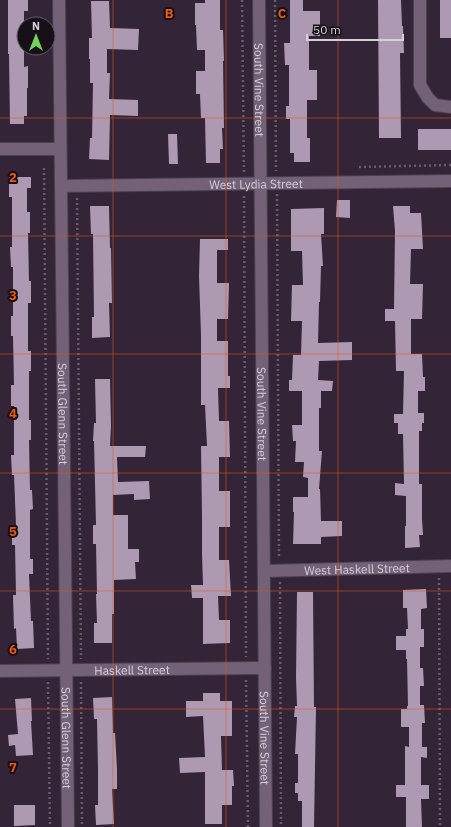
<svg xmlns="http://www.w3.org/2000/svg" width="451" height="827" viewBox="0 0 451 827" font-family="'IBM Plex Sans',sans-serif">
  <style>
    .building { fill: #ad9ab2 }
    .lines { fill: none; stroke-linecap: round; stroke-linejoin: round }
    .minor-casing { stroke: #4c3f4f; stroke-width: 14 }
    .path { stroke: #695c6d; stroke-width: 2.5; stroke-dasharray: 2 3; stroke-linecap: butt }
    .minor { stroke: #726177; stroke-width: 12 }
    .grid { fill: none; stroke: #e8590c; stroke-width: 1; stroke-opacity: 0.55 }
    .labels { text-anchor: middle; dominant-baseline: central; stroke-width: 4; stroke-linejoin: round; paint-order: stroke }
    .street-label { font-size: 12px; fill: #d7ceda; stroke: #171019 }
    .grid-label { font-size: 13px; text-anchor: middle; font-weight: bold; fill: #e8590c; stroke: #171019; stroke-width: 4; stroke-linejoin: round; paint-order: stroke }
  </style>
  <rect width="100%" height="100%" fill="#332437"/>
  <!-- building -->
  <g class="building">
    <polygon points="8,0 28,0 28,11 24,11 24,67 28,66 28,88 27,88 27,116 24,116 24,124 10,124 9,54 8,54"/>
    <polygon points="205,0 220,0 220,30 223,30 224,61 223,61 224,128 222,128 223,149 220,149 220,163 206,163 205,118 201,118 200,94 196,94 196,71 205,71 205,50 197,50 196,25 195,25 195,3 205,3"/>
    <polygon points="290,0 303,0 303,11 320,11 320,36 309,36 309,70 317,70 317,100 307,100 307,138 310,138 310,162 294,162 294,153 290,153 290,119 286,119 286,106 289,106 289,65 285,65 284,43 290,43"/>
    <polygon points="378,0 401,0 402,26 403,26 404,53 400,53 401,138 379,138"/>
    <rect x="440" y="0" width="11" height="38"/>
    <polygon points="91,1 109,1 110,28 139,29 138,50 107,49 107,73 110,73 109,99 138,100 138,116 110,115 109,160 89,159 90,138 92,138 93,83 90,83 90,59 89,59 89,38 92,38"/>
    <rect x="418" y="129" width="33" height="21"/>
    <polygon points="168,134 177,134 178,164 169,164"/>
    <polygon points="9,177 31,177 31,188 27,188 27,212 30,212 30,233 28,233 29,281 31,281 31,303 28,303 28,351 31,351 31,371 29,371 29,420 31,420 31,440 29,440 30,490 32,490 33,509 30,510 30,559 33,559 33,574 29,574 31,621 33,621 34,648 17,649 16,628 14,629 13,595 16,595 15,545 12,545 12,525 16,525 14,475 12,475 11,455 14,455 14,406 11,406 11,385 14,385 13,336 11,336 11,316 13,316 13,267 11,267 10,247 12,247 12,197 9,197"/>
    <polygon points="337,200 350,200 350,218 336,217"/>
    <polygon points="90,206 109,206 110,248 111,248 112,303 109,303 110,337 92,338 92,317 94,317 93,234 91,234"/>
    <polygon points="393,206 410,206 410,213 421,213 423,249 411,249 410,284 423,284 422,319 411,319 411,354 422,354 423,377 425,377 425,391 418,391 418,413 424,413 424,423 422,423 422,431 419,431 419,484 422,484 422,519 423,535 419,535 420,547 405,548 405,526 406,526 406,496 395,495 395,483 404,484 403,434 398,434 398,423 394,423 394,414 403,414 404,371 396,371 395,321 385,321 385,309 394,309 395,231"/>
    <polygon points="324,208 324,234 321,234 323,266 321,266 320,302 319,302 318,343 352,342 352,360 319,361 318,380 333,381 332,391 321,391 321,408 319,408 319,451 322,451 319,489 320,489 321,521 342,521 342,536 321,537 321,544 293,544 294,512 293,512 293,497 308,497 308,478 303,477 304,462 295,462 296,441 293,441 292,425 302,425 302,391 289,391 289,380 292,380 293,355 301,355 302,321 291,321 292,285 303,285 302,251 291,251 291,209"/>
    <polygon points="200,239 228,239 228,250 217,250 217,283 229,283 228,319 217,319 217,341 228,341 228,376 230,376 230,388 218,388 219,421 229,421 230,457 219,457 219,491 230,491 230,527 219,527 219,560 229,560 231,596 218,596 219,620 230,620 230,643 203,644 203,598 192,598 191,585 203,585 202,554 202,516 201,446 207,446 205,405 201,405 201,335 199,276"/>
    <polygon points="95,379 110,379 111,426 110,446 146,446 145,457 117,457 118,482 149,481 150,499 134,500 134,494 113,495 113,515 128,515 128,549 139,549 139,562 135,562 136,579 114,580 114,614 112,614 112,643 94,643 94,623 97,623 96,594 97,594 96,544 93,544 93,525 96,525 94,441 93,441 94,423 96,423"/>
    <polygon points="426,589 427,608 421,609 421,629 424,629 424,647 420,647 420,668 423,668 424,686 420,686 420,705 424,705 425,723 422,723 422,747 427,747 427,758 421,757 421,785 429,785 429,799 421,799 422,827 406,827 406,797 396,797 396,785 405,785 405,746 409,747 409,727 401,727 401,709 407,709 407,706 408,706 407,659 406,659 406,650 396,650 396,636 406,636 406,629 408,629 407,608 403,608 403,590"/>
    <polygon points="297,592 313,592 314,707 316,707 314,827 302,827 302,801 298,801 298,793 295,793 295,783 298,783 298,754 295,754 297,717 294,717 295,706 297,706 296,678"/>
    <polygon points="203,693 220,693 220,701 232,701 232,736 221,736 222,770 233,770 234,786 232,786 232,805 222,805 222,824 205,824 205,772 180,773 179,758 205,757 203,716 186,717 186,701 203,701"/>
    <polygon points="112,697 113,733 115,733 117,769 117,789 112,789 114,824 96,825 95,805 98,805 98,769 97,719 94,719 93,698"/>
    <polygon points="31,698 32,721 31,721 33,755 16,756 15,745 9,746 8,735 18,734 15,699"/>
    <polygon points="14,805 35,805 35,825 14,826"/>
  </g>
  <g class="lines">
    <defs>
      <g id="minor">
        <path id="s1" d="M 59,0 L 68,827"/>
        <path id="s2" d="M 259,0 L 266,827"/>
        <polyline points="420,0 420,85 428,98 435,105 451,107"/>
        <polyline points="0,149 60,149"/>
        <path id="s3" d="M 61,186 L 451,181"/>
        <path id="s4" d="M 264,571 L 451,566"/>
        <path id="s5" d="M 0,671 L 265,668"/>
      </g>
    </defs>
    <!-- minor casing -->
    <use href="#minor" class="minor-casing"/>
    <!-- path -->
    <g class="path">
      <polyline points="242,0 244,173"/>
      <polyline points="275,0 276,171"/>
      <polyline points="359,167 451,165"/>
      <polyline points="44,168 48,659"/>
      <polyline points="277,194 279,559"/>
      <polyline points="244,196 246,657"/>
      <polyline points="77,198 81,659"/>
      <polyline points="439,578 440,827"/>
      <polyline points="280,582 281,827"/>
      <polyline points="246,680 248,827"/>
      <polyline points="48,682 50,827"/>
      <polyline points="81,682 82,827"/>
    </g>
    <!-- minor -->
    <use href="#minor" class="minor"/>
  </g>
  <!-- grid -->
  <path class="grid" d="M 113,0 L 113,827M 226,0 L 226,827M 338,0 L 338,827M 0,118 L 451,118M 0,236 L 451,236M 0,354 L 451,354M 0,473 L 451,473M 0,591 L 451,591M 0,709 L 451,709"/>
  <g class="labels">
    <!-- street labels -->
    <g class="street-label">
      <text stroke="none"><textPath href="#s2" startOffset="90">South Vine Street</textPath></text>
      <text stroke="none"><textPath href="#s3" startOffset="195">West Lydia Street</textPath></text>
      <text stroke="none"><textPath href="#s1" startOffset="414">South Glenn Street</textPath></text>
      <text stroke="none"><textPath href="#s2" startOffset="414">South Vine Street</textPath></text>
      <text stroke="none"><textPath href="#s4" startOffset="93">West Haskell Street</textPath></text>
      <text stroke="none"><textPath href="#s5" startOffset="132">Haskell Street</textPath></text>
      <text stroke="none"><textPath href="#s1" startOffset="738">South Glenn Street</textPath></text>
      <text stroke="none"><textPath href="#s2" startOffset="738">South Vine Street</textPath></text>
    </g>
  </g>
  <g class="grid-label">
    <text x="169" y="18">B</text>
    <text x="282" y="18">C</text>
    <text x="13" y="182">2</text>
    <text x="13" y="300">3</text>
    <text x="13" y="418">4</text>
    <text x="13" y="536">5</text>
    <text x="13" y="654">6</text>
    <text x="13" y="772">7</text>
  </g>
  <!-- north arrow -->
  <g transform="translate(36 36)"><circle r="19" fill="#171019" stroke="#645c66"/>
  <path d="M0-3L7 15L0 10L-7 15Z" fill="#74d25b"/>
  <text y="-6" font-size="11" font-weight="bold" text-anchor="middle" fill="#d7ceda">N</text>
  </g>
  <!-- scale -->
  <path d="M307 34v6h96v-6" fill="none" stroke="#d7ceda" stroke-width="2"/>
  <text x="313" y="34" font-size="12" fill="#d7ceda" stroke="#171019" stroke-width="3" paint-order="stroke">50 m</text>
</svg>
